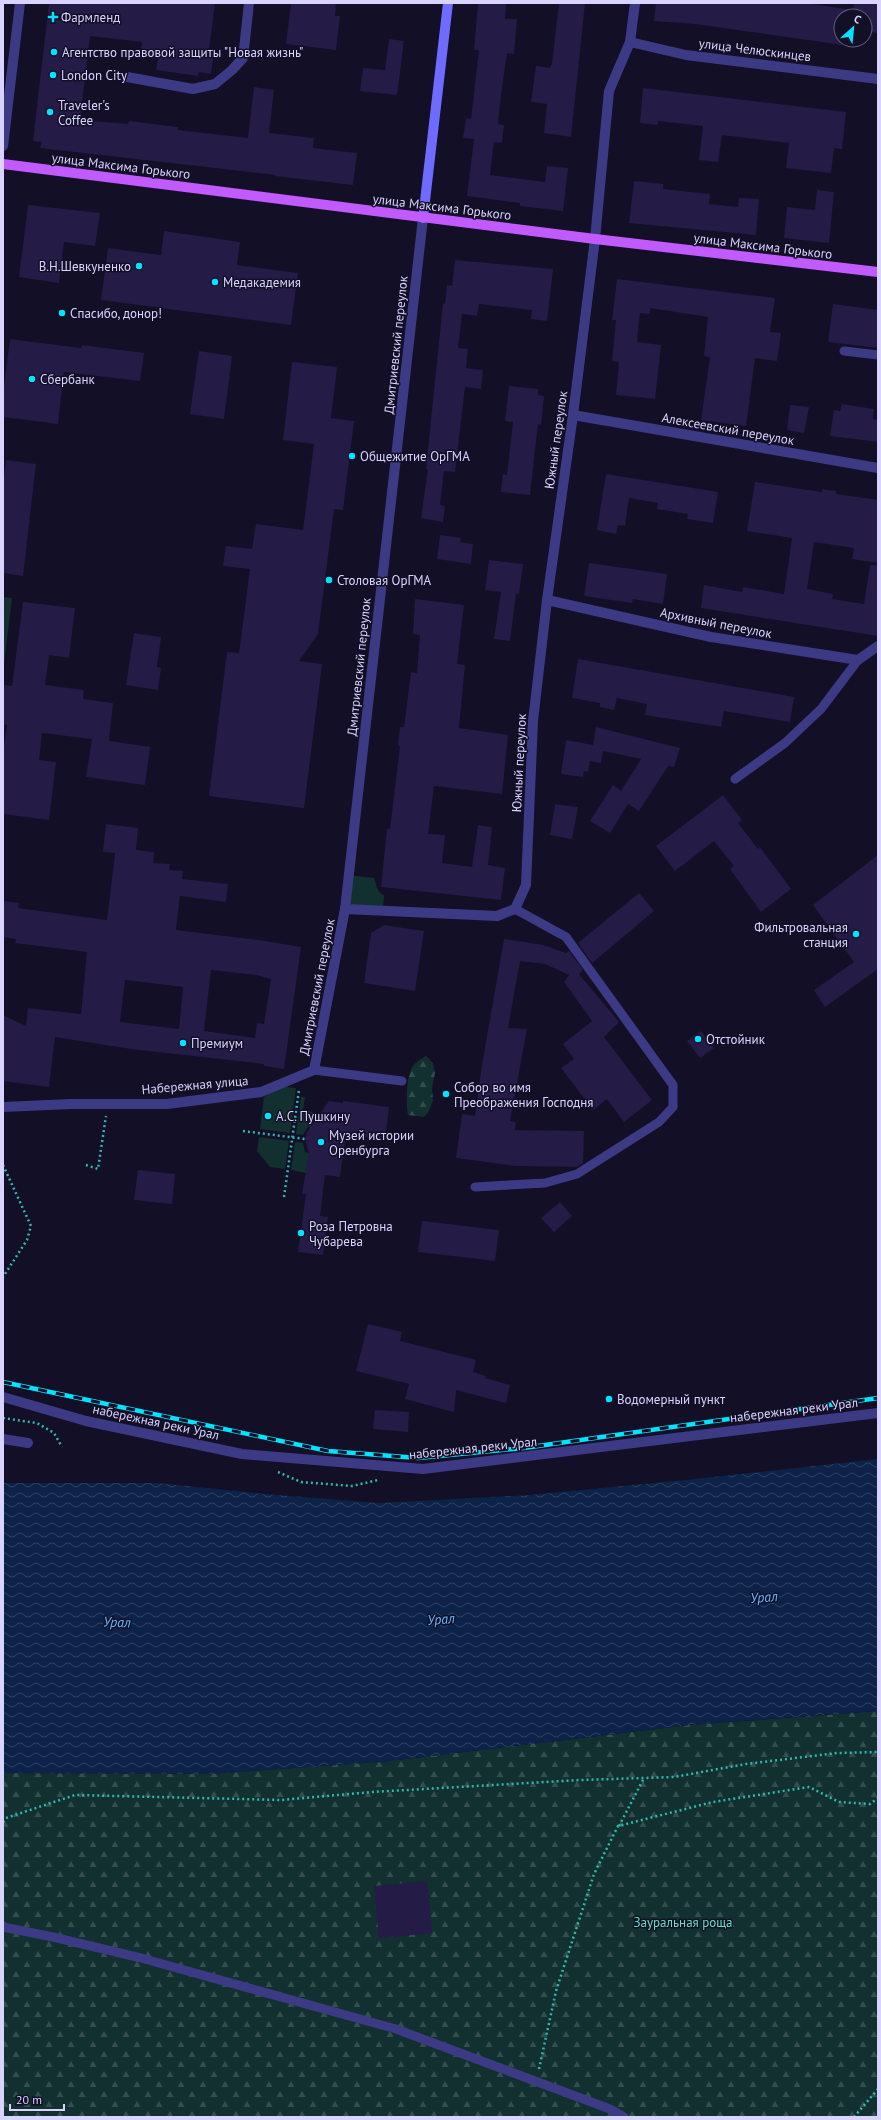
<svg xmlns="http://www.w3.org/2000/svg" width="881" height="2120" viewBox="0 0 881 2120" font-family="'PT Sans',sans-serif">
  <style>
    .grass { fill: #12302f }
    .forest { fill: url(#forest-firs) }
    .water { fill: url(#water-waves) }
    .building { fill: #241b47; fill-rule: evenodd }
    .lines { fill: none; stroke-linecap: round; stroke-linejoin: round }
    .path { stroke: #2fb8b0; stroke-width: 2.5; stroke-dasharray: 2 3; stroke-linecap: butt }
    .lane { stroke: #3d3a85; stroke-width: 9 }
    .street { stroke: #3d3a85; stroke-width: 10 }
    .secondary { stroke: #6f6bff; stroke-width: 10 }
    .primary { stroke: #c25bff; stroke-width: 10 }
    .rail-casing { stroke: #00e5ff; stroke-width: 4.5 }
    .rail { stroke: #130f26; stroke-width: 3; stroke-dasharray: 9; stroke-linecap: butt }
    .poi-dot { fill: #00e5ff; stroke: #130f26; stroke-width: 1.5 }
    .labels { text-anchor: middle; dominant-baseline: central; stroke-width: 3; stroke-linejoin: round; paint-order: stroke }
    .poi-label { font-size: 13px; fill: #d9d4ff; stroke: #130f26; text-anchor: start }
    .street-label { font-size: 13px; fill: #d9d4ff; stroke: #130f26 }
    .park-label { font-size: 13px; fill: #5fe0c0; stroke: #130f26 }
    .water-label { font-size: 14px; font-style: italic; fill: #62b6ff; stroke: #130f26 }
  </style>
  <defs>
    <pattern id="forest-firs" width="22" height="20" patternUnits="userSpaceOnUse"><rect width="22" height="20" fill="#12302f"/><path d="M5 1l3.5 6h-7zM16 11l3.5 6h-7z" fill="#344d4e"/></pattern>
    <pattern id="water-waves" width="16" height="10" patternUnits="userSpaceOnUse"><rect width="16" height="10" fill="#0c2248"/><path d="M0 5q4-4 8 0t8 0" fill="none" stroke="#2f4163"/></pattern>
  </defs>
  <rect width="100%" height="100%" fill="#130f26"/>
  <!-- grass -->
  <g class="grass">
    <polygon points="3,597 12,598 3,672"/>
    <path d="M 349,875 L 374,878 C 376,884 377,893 384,895 L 383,909 L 353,906 L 347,899 Z"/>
    <polygon points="278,1086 296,1088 290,1133 260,1129 264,1097"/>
    <polygon points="301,1097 305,1097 303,1110 313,1112 311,1127 308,1127 303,1135 296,1134"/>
    <polygon points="259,1137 289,1141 285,1169 270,1167 257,1151"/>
    <polygon points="295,1142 303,1143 305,1152 309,1153 306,1173 291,1170"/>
  </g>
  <!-- forest -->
  <g class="forest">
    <path d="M 426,1056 L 433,1063 L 435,1073 L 432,1088 L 433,1100 L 429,1111 L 424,1117 L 408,1115 C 406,1103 406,1076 413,1066 C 417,1061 421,1059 426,1056 Z"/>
    <polygon points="878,1711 878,2117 3,2117 3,1773 209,1774 380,1762 690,1725"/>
  </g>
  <!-- water -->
  <polygon class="water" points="878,1459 878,1711 689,1725 380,1762 209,1774 3,1773 3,1483 157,1483 265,1494 379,1503 530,1495 695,1479"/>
  <!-- building -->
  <g class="building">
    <polygon points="49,3 215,3 209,50 214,51 211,74 199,72 198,76 156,70 158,59 140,56 142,42 90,36 80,120 128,124 129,121 178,127 178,130 248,138 254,87 274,90 269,133 314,138 313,148 357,153 353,185 275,176 276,175 40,148 42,142 33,141"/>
    <polygon points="291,3 336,3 335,16 340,16 336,50 286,44"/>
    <polygon points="478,3 506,3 505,19 517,19 514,54 507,53 501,95 498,124 504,125 502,143 494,142 490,175 545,182 547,166 568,168 563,211 520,206 520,203 467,196 474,139 463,138 466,118 471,119 479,50 474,50"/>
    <polygon points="559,3 585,3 571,137 544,133 547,104 531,102 536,66 550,68 552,63"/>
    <polygon points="656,3 806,3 853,10 854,3 878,3 878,33 865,31 865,16 841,16 841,40 851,40 850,46 695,24 654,21"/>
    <polygon points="389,39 404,41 397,95 360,91 363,68 385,70"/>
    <polygon points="643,88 846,112 842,149 834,148 831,173 786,168 789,143 722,135 718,162 699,160 703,126 658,121 658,125 640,123"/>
    <polygon points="634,181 663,184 663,189 710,194 709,204 738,207 739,198 759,199 756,235 629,223"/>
    <polygon points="817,190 834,192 829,243 784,238 787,207 815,210"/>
    <polygon points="28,205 100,213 95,246 64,242 59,283 19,277"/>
    <polygon points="164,231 240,242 237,265 298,273 291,325 101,300 108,248 161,255"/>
    <polygon points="455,260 553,269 547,321 531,319 532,310 479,304 477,316 462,314 458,348 468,349 466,368 483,370 481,389 465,387 455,472 444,471 440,505 445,506 443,522 421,518 428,469 426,469 443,303 445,304 447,285 452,286"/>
    <polygon points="617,279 775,298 770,332 781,333 777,361 755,358 746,426 701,420 710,357 704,356 708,317 650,308 650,314 640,313 637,342 661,345 655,399 616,395 619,362 612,361 616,320 612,320"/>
    <polygon points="833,304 878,310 878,348 828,342"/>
    <polygon points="10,339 81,348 82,345 144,353 140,381 64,372 58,424 3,417 3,394"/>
    <polygon points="199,351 232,356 224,419 190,414"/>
    <polygon points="292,362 337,367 331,418 354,421 343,510 334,509 318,634 299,661 322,664 304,808 209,796 227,652 239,653 250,569 223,566 226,546 252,549 256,524 303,530 314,444 283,440"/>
    <polygon points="509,386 538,389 538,395 544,396 541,425 538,424 530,495 501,492 503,474 507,475 513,422 505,421"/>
    <polygon points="842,404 874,409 873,419 878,420 878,442 830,436 834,410 840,411"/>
    <polygon points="790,405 809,407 804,433 787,430"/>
    <polygon points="6,460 36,464 23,576 3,573 3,485"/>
    <polygon points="606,474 718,492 713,523 687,519 688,514 657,509 658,503 629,498 625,526 618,525 616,534 597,530"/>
    <polygon points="755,482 822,492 822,489 836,491 836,494 878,500 878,563 852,559 854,548 814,542 807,589 833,594 832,599 864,604 870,565 878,565 878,636 701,608 704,585 742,592 743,587 784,594 792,538 747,531"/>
    <polygon points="440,535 461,538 460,542 473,544 471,564 437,559"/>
    <polygon points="489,560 523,564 519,594 516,594 510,641 494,639 501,592 485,590"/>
    <polygon points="589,563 667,574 663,604 633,599 632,603 584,596"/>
    <polygon points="415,599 464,605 457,664 465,665 459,728 508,735 502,794 434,786 428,834 445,835 442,863 472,867 478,825 492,827 488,865 505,868 501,900 381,887 387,829 390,829 400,746 398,746 400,727 404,727 411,672 417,673 420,635 413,634"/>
    <polygon points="23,602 75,608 69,658 49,655 45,685 84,690 83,699 113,703 109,741 150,747 145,785 86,777 92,739 42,733 39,760 56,762 49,820 3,814 3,753 7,725 3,724 3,685 12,686"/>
    <polygon points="134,633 161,637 157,667 161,668 158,690 126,685"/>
    <polygon points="578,659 794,697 790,722 724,711 721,727 645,715 647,704 617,698 614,710 600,707 600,703 572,698"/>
    <polygon points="596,727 680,748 674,767 668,766 639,811 628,804 610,833 590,821 613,785 621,791 641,759 603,751 601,763 590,761 588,772 584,771 583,777 561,774 566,740 593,745"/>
    <polygon points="723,795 742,820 738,823 758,849 760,847 791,889 761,912 730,869 734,866 714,841 675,871 656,846"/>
    <polygon points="555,804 578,807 572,839 550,835"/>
    <path d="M 106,824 L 138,828 L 136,850 L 154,852 L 153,863 L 170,864 L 169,870 L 183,871 L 182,879 L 228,884 L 226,902 L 180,896 L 176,930 L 259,940 L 301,947 L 284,1069 L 264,1066 L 264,1064 L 131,1049 L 55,1037 L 49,1087 L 3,1081 L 3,1015 L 26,1026 L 28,1008 L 81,1014 L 87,952 L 15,943 L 16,939 L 3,937 L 3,901 L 19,903 L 18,908 L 107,920 L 115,853 L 103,852 ZM 211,970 L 257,975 L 271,979 L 264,1024 L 257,1023 L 255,1038 L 204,1031 ZM 125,980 L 183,987 L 179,1029 L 120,1022 Z"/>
    <polygon points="878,855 878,969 825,1007 814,990 854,962 813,905"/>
    <polygon points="639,893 654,911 592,963 578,943"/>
    <polygon points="384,925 424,931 415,991 364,983 371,933"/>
    <polygon points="504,939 543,945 566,953 569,951 583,970 579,974 619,1022 604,1037 652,1100 624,1122 607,1099 593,1110 561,1068 574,1059 563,1044 592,1021 564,982 569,975 545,964 520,961 508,1028 527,1029 510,1121 516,1122 515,1130 584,1131 583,1163 577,1167 515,1166 456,1158 462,1114 475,1116 482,1065"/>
    <polygon points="701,1031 714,1048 700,1058 687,1041"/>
    <polygon points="329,1101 343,1103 343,1101 389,1107 385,1140 346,1134 340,1177 325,1175 320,1216 328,1217 323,1255 298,1252 306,1194 302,1194 309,1153 305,1139 307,1132"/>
    <polygon points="138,1170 175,1174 172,1204 134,1200"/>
    <polygon points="560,1202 572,1216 554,1232 541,1218"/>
    <polygon points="422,1221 499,1230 495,1261 418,1252"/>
    <polygon points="368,1324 402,1332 400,1341 476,1360 473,1372 486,1376 485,1378 510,1385 506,1403 456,1390 454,1412 405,1399 409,1384 356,1371"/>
    <polygon points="375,1410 409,1412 408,1432 373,1429"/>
    <polygon points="427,1881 432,1933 379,1938 374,1886"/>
  </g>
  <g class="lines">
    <!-- path -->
    <g class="path">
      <polyline points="243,1131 305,1139"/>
      <polyline points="3,1165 31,1226 27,1240 3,1277"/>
      <polyline points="86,1165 98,1169 106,1116"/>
      <polyline points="284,1197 299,1090"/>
      <polyline points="3,1418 37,1423 54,1433 62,1447"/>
      <polyline points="278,1472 301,1482 352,1486 378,1480"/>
      <polyline points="3,1822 6,1818 75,1795 281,1800 372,1792 580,1780 674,1777 746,1764 837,1753 878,1752"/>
      <polyline points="619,1826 644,1778"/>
      <polyline points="539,2069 556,1991 594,1874 618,1826 713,1802 809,1787 839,1802 870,1804 878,1798"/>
      <polyline points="854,2117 878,2089"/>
    </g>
    <!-- lane -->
    <g class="lane">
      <polyline points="844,351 878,355"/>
      <polyline points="735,779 785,743 821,709 858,660"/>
      <polyline points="314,1070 402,1081"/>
      <polyline points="475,1187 545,1183 577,1174 659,1122 673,1107 673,1085 566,937 515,909"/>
      <polyline points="3,1927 53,1937 141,1958 396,2029 610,2109 624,2117"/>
    </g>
    <!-- street -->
    <g class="street">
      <polyline points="630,42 686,55 878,79"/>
      <polyline points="127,77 193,89 215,84 232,70 243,58 249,3"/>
      <polyline points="3,146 20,3"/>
      <polyline points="573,415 878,468"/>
      <polyline points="547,600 711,637 858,660 878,646"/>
      <polyline points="345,909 497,916 515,909 526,885 533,721 547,600 573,415 595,239 609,91 630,42 635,3"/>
      <polyline points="3,1107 71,1104 167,1104 261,1092 314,1070 345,909 423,218"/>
      <polyline points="3,1397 86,1421 242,1454 423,1469 878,1413"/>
      <polyline points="3,1439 28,1443"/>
    </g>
    <!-- secondary -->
    <polyline class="secondary" points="423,218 448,3"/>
    <!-- primary -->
    <polyline class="primary" points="3,164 595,239 878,272"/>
    <defs>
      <polyline id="rail" points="3,1382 328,1451 418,1458 524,1448 878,1398"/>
    </defs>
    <!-- rail casing -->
    <use href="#rail" class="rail-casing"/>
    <!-- rail -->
    <use href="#rail" class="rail"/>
  </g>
  <!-- markers -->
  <g class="poi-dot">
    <path d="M51 11h4v4h4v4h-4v4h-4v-4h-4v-4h4z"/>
    <circle cx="54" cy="52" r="4"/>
    <circle cx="53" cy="75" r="4"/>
    <circle cx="50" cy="112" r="4"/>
    <circle cx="139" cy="266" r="4"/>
    <circle cx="215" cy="282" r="4"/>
    <circle cx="62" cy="313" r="4"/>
    <circle cx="32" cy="379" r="4"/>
    <circle cx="352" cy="456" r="4"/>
    <circle cx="329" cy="580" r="4"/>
    <circle cx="856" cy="934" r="4"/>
    <circle cx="698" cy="1039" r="4"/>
    <circle cx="183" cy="1043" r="4"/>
    <circle cx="446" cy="1094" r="4"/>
    <circle cx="268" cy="1116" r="4"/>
    <circle cx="321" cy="1142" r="4"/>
    <circle cx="301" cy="1233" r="4"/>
    <circle cx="609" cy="1399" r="4"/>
  </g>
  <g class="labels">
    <!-- poi labels -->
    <g class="poi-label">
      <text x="61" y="17">Фармленд</text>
      <text x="62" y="52">Агентство правовой защиты "Новая жизнь"</text>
      <text x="61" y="75">London City</text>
      <text x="58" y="105">Traveler's<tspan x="58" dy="15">Coffee</tspan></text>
      <text x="131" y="266" text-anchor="end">В.Н.Шевкуненко</text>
      <text x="223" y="282">Медакадемия</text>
      <text x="70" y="313">Спасибо, донор!</text>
      <text x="40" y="379">Сбербанк</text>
      <text x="360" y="456">Общежитие ОрГМА</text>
      <text x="337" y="580">Столовая ОрГМА</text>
      <text x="848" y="927" text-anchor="end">Фильтровальная<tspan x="848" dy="15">станция</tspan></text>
      <text x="706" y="1039">Отстойник</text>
      <text x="191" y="1043">Премиум</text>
      <text x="454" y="1087">Собор во имя<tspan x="454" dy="15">Преображения Господня</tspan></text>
      <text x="276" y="1116">А.С. Пушкину</text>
      <text x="329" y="1135">Музей истории<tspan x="329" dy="15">Оренбурга</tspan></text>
      <text x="309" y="1226">Роза Петровна<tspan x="309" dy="15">Чубарева</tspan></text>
      <text x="617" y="1399">Водомерный пункт</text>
    </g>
    <!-- street labels -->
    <g class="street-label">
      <text transform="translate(755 50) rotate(7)">улица Челюскинцев</text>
      <text transform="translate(121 166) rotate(7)">улица Максима Горького</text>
      <text transform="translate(442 207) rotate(7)">улица Максима Горького</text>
      <text transform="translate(763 246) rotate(7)">улица Максима Горького</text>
      <text transform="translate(396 345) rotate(-84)">Дмитриевский переулок</text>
      <text transform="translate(728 429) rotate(10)">Алексеевский переулок</text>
      <text transform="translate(556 440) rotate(-82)">Южный переулок</text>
      <text transform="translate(716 623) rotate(11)">Архивный переулок</text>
      <text transform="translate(359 667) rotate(-84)">Дмитриевский переулок</text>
      <text transform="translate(519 763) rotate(-87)">Южный переулок</text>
      <text transform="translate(317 987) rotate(-79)">Дмитриевский переулок</text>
      <text transform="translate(195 1085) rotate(-5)">Набережная улица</text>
      <text transform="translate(794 1410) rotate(-7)">набережная реки Урал</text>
      <text transform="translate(156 1422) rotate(12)">набережная реки Урал</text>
      <text transform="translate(473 1448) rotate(-6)">набережная реки Урал</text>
    </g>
    <!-- park labels -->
    <g class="park-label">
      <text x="683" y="1922">Зауральная роща</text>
    </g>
    <!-- water labels -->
    <g class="water-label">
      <text transform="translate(764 1597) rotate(-4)">Урал</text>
      <text transform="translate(441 1619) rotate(-4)">Урал</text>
      <text transform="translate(117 1622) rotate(2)">Урал</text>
    </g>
  </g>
  <!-- border -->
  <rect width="881" height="2120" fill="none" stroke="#d9d4ff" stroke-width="8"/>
  <!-- north arrow -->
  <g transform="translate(853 28) rotate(27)"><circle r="19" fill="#130f26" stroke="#625e7d"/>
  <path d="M0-3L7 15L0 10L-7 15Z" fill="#00e5ff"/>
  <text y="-6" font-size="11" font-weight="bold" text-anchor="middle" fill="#d9d4ff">С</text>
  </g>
  <!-- scale -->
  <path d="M10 2104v6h54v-6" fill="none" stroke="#d9d4ff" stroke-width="2"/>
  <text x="16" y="2104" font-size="12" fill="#d9d4ff" stroke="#130f26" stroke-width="3" paint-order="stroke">20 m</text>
</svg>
